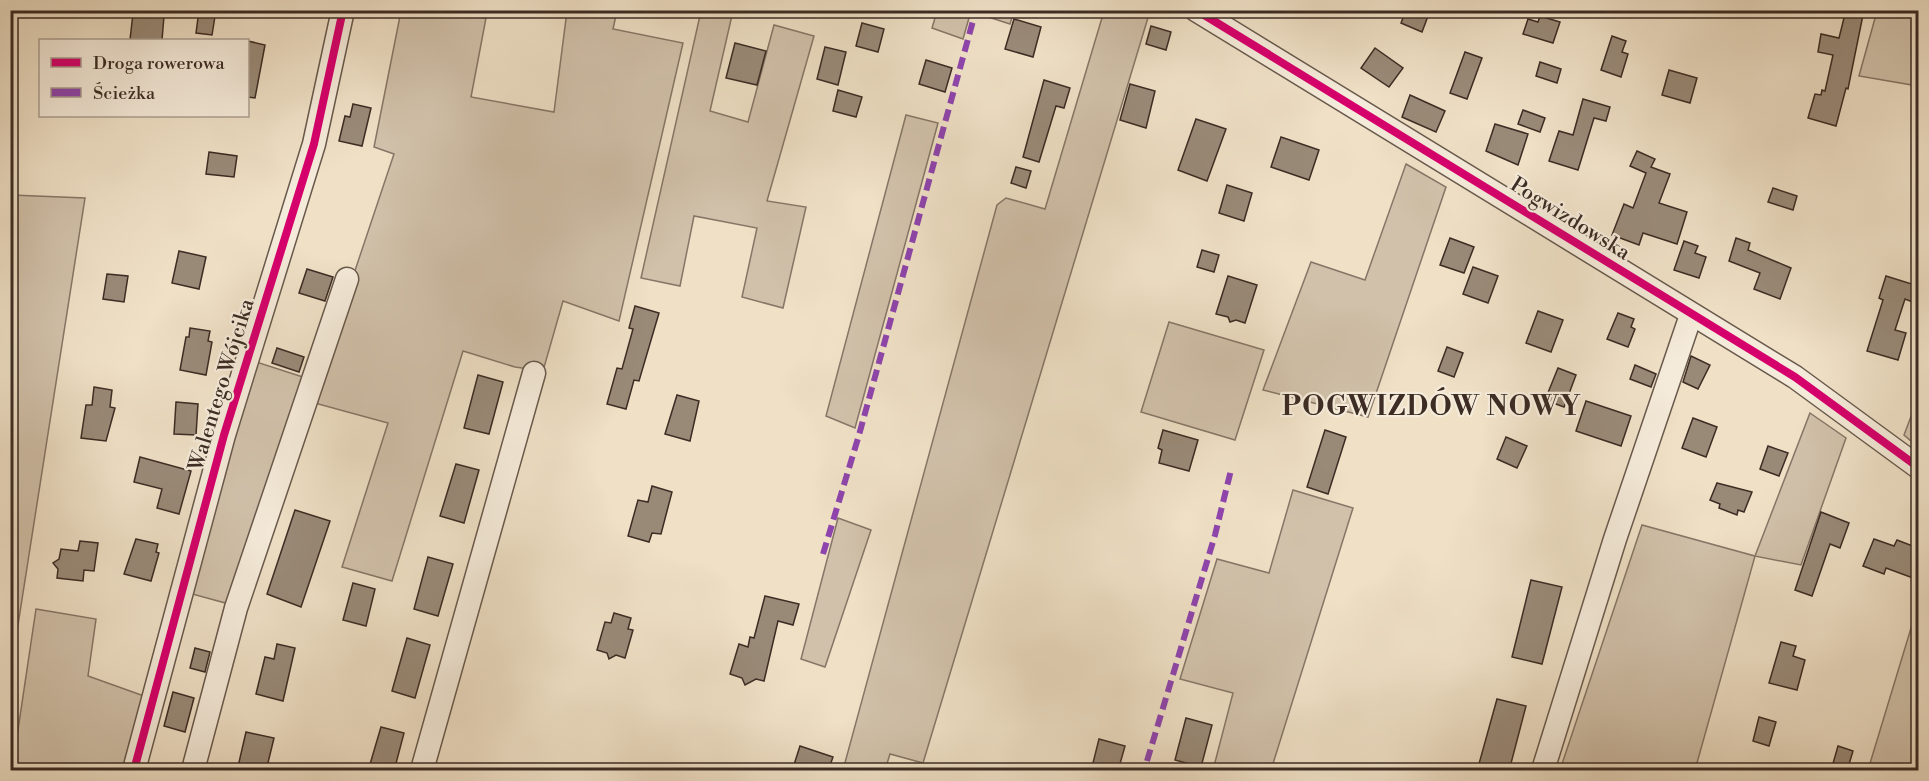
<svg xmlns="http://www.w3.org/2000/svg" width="1929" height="781" viewBox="0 0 1929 781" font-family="'Libre Bodoni',serif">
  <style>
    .green { fill: #d1c1aa; stroke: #867667; stroke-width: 1.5 }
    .building { fill: #998a78; stroke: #3c2c24; stroke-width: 1.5 }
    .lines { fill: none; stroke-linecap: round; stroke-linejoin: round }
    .minor-casing { stroke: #69594c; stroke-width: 25 }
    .minor { stroke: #f5ebda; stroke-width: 22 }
    .quiet { stroke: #8e44ad; stroke-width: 6; stroke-dasharray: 12 6; stroke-linecap: butt }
    .cycleway-casing { stroke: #f5ebda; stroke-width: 11 }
    .cycleway { stroke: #d6006c; stroke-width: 8 }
    .labels { text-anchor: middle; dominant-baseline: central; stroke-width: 4.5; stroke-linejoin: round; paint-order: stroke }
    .street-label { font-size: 21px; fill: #3c2c24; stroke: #f5ebda }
    .district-label { font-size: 27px; font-weight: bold; letter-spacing: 1.5px; fill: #3c2c24; stroke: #f5ebda }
  </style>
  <rect width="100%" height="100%" fill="#efe0c6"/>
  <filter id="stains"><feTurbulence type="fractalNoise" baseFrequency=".00333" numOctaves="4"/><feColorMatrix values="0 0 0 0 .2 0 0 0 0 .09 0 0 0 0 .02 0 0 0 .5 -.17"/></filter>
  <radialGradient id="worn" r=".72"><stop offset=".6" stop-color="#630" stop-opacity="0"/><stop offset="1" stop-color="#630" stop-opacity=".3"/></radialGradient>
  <!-- green -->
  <g class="green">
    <polygon points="401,11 486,18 471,97 554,112 567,11 617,11 613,29 683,43 619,321 563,301 543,371 515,367 463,351 392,581 342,567 388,423 311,402 394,154 374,147"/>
    <polygon points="701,11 733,11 710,111 748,122 774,25 814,36 767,201 806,207 783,308 742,297 757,228 694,216 680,286 641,278"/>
    <polygon points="937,11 971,11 963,39 932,28"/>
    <polygon points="980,11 980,10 1014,11 1010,24 979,14"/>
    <polygon points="1104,11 1150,11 923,763 890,754 885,770 843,770 997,205 1006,198 1045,209"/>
    <polygon points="1877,11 1918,11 1918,86 1859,76"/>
    <polygon points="906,115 938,123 855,428 826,416"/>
    <polygon points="1406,164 1446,187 1368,417 1263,390 1311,262 1365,280"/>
    <polygon points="11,195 85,198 12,663 10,663"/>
    <polygon points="1169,322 1264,350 1235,440 1141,412"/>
    <polygon points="253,361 306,378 229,604 185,592"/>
    <polygon points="1918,398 1918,447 1904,435"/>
    <polygon points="1810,413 1846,438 1801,565 1755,556 1695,770 1560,770 1642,525 1755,556"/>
    <polygon points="1293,490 1353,508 1271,770 1213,770 1233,693 1180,679 1217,559 1269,573"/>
    <polygon points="838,518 871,530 825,667 801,659"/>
    <polygon points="1918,605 1918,770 1868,770"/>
    <polygon points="36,609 96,619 88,676 144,696 125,770 12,770"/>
  </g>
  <!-- building -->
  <g class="building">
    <polygon points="199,10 216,10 212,35 196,33"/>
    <polygon points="1406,10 1416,10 1428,16 1422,32 1401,23"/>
    <polygon points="1846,10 1864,10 1848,89 1846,88 1836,126 1808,118 1815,94 1821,95 1822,90 1825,91 1833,55 1818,52 1821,34 1839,38"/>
    <polygon points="133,13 164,16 162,40 130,40"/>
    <polygon points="1540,16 1560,22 1553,43 1523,34 1528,19 1538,22"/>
    <polygon points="1014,19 1041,27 1033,57 1005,49"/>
    <polygon points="862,23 884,29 878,52 856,46"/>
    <polygon points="1151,26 1171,32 1166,50 1146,44"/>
    <polygon points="1612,36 1626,41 1622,52 1628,54 1621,77 1601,70"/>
    <polygon points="248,41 265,45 255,98 248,97"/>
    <polygon points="735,43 766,51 757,85 726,78"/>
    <polygon points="825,47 846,52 838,85 817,79"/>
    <polygon points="1375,48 1403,68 1389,87 1361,68"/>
    <polygon points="1465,52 1482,58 1467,99 1450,93"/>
    <polygon points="926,60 952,68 945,92 919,84"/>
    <polygon points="1540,62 1561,69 1557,83 1536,76"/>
    <polygon points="1669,70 1697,78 1690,103 1662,95"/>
    <polygon points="1044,80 1070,88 1064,108 1056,106 1039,162 1023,157"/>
    <polygon points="1130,84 1155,91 1146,128 1120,120"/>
    <polygon points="838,90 862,97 856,117 833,111"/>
    <polygon points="1410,95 1445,111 1436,132 1402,117"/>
    <polygon points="1583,99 1610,107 1606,121 1594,118 1578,170 1549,161 1559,131 1573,135"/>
    <polygon points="353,104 371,108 362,146 339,141 345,116 350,117"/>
    <polygon points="1523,110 1545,118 1540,132 1518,124"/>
    <polygon points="1196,119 1226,129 1207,181 1178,170"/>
    <polygon points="1495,124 1528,134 1518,165 1486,151"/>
    <polygon points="1281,137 1319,150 1309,180 1271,167"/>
    <polygon points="1637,151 1655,159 1651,167 1670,174 1659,203 1687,212 1677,244 1643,233 1639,245 1612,235 1624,204 1633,208 1646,173 1630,166"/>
    <polygon points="209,152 237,156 234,177 206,174"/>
    <polygon points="1016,167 1031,171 1026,188 1011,183"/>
    <polygon points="1227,185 1252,193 1244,221 1219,213"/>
    <polygon points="1773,188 1797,196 1793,210 1768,202"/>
    <polygon points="1450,238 1474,247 1464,273 1440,265"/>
    <polygon points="1736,238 1750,243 1748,250 1791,268 1780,299 1754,289 1760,273 1729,261"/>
    <polygon points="1684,241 1698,246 1695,253 1706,257 1699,278 1674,270"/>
    <polygon points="1202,250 1219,255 1214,272 1197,267"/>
    <polygon points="179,251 206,257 199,289 172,283"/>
    <polygon points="1473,267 1498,276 1488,303 1463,294"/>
    <polygon points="307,269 333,277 325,301 299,293"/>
    <polygon points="107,274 128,276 124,302 103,299"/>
    <polygon points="1228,276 1257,285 1245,323 1236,320 1230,322 1228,317 1216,314"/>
    <polygon points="1886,276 1918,286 1915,303 1905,299 1895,330 1906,333 1898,360 1867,351 1883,300 1879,298"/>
    <polygon points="635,306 659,313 639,381 634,380 626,409 607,404 617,368 622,369 633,329 629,328"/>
    <polygon points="1538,311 1563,320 1551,352 1526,343"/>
    <polygon points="1618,313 1634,319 1631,327 1635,329 1628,347 1607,339"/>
    <polygon points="190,328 210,331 208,341 212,342 206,375 180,370 186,337 189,337"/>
    <polygon points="1447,347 1463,353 1454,377 1438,371"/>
    <polygon points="277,348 304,357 299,372 272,363"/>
    <polygon points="1691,356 1710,365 1698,389 1683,382"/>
    <polygon points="1635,365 1656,374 1651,387 1630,379"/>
    <polygon points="1558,368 1576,375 1564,407 1545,400"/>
    <polygon points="478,375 503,382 489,434 464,428"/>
    <polygon points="94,387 112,390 110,407 115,408 106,441 81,438 86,405 92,405"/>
    <polygon points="677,395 699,401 690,441 665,434"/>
    <polygon points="1586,401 1631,416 1621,446 1576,431"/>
    <polygon points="176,402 198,404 196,435 174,434"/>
    <polygon points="1693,418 1717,427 1706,457 1682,448"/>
    <polygon points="1163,430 1198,440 1189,471 1159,463 1162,450 1158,448"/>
    <polygon points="1325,430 1346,437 1328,494 1307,487"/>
    <polygon points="1506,437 1527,446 1517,468 1497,459"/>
    <polygon points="1768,446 1788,453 1779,476 1760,469"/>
    <polygon points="140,457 191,471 179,514 157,508 162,489 134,482"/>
    <polygon points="456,464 479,470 464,523 440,516"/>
    <polygon points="1717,483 1752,492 1744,512 1738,510 1737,515 1719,508 1720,504 1710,500"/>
    <polygon points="652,486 672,492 661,534 652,533 649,542 628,536 638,500 648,502"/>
    <polygon points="295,510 330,521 301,607 267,594"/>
    <polygon points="1821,512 1849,523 1840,548 1830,544 1812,596 1795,590"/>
    <polygon points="136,539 158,544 156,552 159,553 151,581 124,574"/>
    <polygon points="1874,539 1894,546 1897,540 1918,548 1918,565 1913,578 1886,568 1884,574 1863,566"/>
    <polygon points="80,541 98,543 94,571 84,570 83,581 57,578 58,569 53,563 59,559 61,549 78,551"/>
    <polygon points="428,557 453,564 438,616 414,609"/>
    <polygon points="1531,580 1562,587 1542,664 1512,657"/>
    <polygon points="353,583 375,589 366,626 343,620"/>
    <polygon points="765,596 799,604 793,625 778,621 764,681 756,679 745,685 742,678 730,674 739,644 748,647 750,637 754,638"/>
    <polygon points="614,613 631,618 628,629 633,630 625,658 616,655 609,659 607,653 597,650 605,622 611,623"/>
    <polygon points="407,638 430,645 415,698 392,691"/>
    <polygon points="1781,642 1796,646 1793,656 1805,660 1797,690 1769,683"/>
    <polygon points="277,644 295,648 283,701 256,694 265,657 274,659"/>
    <polygon points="195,648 210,652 205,672 190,668"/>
    <polygon points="173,692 194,698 185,732 164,726"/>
    <polygon points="1497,699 1526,706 1509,771 1477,771"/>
    <polygon points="1759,717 1776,722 1769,746 1753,741"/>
    <polygon points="1186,718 1212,725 1201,767 1175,760"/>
    <polygon points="381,727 404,733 394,771 368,771"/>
    <polygon points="246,732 274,738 266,771 237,771"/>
    <polygon points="1099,739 1125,746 1118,771 1091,771"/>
    <polygon points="800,746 833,757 828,771 792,771"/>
    <polygon points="1838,746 1853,751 1847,771 1832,767"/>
  </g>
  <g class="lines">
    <defs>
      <g id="minor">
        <polyline points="1196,10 1795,377 1918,467"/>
        <polyline points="134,770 224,435 314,144 343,10"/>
        <polyline points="193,770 236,608 347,279"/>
        <polyline points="422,770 534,373"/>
        <polyline points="1543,770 1615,539 1691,315"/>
      </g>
    </defs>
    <!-- minor casing -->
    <use href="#minor" class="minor-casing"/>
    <!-- minor -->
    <use href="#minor" class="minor"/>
    <!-- quiet -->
    <g class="quiet">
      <polyline points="823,554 859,435 976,10"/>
      <polyline points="1147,761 1215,535 1231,470"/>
    </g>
    <defs>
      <g id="cycleway">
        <polyline points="1196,10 1795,377 1918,467"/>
        <polyline points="134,770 224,435 314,144 343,10"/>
      </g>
    </defs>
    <!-- cycleway casing -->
    <use href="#cycleway" class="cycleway-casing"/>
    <!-- cycleway -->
    <use href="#cycleway" class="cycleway"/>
  </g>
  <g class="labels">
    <!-- street labels -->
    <g class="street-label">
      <text transform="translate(1570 219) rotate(32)">Pogwizdowska</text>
      <text transform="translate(222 385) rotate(-73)">Walentego Wójcika</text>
    </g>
    <!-- district labels -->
    <g class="district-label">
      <text x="1432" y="407">POGWIZDÓW NOWY</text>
    </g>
  </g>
  <!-- margin -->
  <rect width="1929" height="781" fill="none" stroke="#efe0c6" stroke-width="36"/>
  <rect x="12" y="12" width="1905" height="757" fill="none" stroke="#3c2c24" stroke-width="3"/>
  <rect x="18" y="18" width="1893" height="745" fill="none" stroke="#3c2c24" stroke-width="1.5"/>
  <!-- legend -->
  <rect x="39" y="39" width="210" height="78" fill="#f5ebda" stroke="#ab9f91" stroke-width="1.5"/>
  <rect x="51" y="58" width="30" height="9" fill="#d6006c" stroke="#ab9f91" stroke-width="1.5"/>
  <text x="93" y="69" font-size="18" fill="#3c2c24">Droga rowerowa</text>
  <rect x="51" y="88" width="30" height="9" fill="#8e44ad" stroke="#ab9f91" stroke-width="1.5"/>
  <text x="93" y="99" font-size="18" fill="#3c2c24">Ścieżka</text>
  <rect width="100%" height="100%" filter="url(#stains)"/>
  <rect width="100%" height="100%" fill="url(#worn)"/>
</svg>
